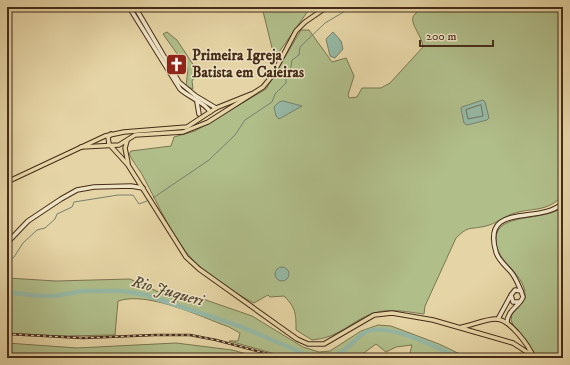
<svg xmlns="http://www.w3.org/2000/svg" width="570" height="365" viewBox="0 0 570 365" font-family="'IM FELL DW Pica',serif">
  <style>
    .green { fill: #b0be8a; stroke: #7b7551 }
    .water { fill: #96b8a5; stroke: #76806d }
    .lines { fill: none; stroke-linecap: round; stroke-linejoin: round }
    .shore { stroke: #6e725e; stroke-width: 1 }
    .stream { stroke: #76806d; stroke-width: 1 }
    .river { stroke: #96b8a5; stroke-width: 4.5 }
    .secondary-casing { stroke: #462c18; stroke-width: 5.5 }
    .primary-casing { stroke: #462c18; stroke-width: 5.5 }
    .secondary { stroke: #eee3c4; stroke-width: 3.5 }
    .primary { stroke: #e5d4a5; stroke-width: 3.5 }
    .rail-casing { stroke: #462c18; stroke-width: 2.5 }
    .rail { stroke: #eee3c4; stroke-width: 1; stroke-dasharray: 3; stroke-linecap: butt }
    .labels { text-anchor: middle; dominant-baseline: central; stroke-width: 3; stroke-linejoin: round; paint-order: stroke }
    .poi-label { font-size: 15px; font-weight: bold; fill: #462c18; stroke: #eee3c4; text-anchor: start }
    .water-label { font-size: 16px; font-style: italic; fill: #564834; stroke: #eee3c4 }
  </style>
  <rect width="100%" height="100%" fill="#e5d4a5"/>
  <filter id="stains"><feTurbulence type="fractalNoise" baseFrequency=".005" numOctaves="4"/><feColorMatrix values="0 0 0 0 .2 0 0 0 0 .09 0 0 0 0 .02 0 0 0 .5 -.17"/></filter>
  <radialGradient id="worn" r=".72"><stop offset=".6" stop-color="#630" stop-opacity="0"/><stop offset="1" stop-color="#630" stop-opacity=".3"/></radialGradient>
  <!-- green -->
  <g class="green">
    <polygon points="262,7 305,7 308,11 277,55 272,48"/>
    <path d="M 426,7 L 563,7 L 563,195 C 547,213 532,207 512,214 C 503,217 495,224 486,226 C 470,230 469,225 456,238 L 425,306 L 424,314 C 408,312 390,308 374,313 C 350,321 340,338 312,340 L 296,330 C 296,314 296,308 284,296 L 270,297 L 268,295 L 254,303 C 237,295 205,273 192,259 C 172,237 159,206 145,180 C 141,171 134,164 129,154 L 131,151 L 171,146 L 174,137 L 195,131 L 266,89 L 301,30 L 309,30 L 332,62 L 346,58 L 354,76 L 348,95 L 349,98 L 357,97 L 362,88 L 381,88 L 390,83 L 423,47 C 422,35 407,21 415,14 C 418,10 423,11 426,7 Z"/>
    <polygon points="167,32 177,40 198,72 192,81 193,89 186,86 188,69 163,34"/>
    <path d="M 563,207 L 563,358 L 536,358 L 529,345 L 514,327 L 511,320 L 512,314 L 525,299 C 528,273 494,263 496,238 C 497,212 544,222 563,207 Z"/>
    <path d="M 7,278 L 56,281 L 130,279 L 172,298 L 187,296 L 203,299 L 252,316 L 303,347 L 319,352 L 330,351 L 361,331 L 378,325 L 391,326 L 439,344 L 468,358 L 412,358 L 409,357 L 412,345 L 396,347 L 386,352 L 376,344 L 357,358 L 290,358 L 229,341 L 238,341 L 240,333 L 229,327 C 199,316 148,291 118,301 L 115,335 L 62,336 L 7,333 Z"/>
    <polygon points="7,343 77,348 176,343 232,350 262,358 7,358"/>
  </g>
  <!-- water -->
  <g class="water">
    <polygon points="333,32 341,41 343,49 335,58 330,56 326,39"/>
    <polygon points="483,100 485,102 489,118 487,120 467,125 464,123 461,109 462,107"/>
    <polygon points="283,101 302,106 279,119 276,116 274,107 279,102"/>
    <circle cx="282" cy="274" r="7"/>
  </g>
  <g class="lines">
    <!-- shore -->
    <polygon class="shore" points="481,105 483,116 468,119 466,110"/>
    <!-- stream -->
    <g class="stream">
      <polyline points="153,198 209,160 235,135 245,120 272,102 275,94 286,83 286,74 291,67 292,60 299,55 300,47 325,23 352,7"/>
      <polyline points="7,262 14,257 23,243 37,230 45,228 55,219 57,214 72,207 74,202 118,195 133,195 139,204 147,201"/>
    </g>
    <!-- river -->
    <g class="river">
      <polyline points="7,292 39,296 55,296 82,291 122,291 146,295 242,327 314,358"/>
      <path d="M 327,358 C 343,356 352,341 364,333 C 385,320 438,348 459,358"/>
    </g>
    <defs>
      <g id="secondary">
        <path d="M 129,7 L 180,89 C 187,96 207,104 210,112"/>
        <polyline points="135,7 179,82 196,96 216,108"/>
        <polyline points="197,102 199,114"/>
        <polyline points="7,243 28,221 61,199 77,190 94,187 131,186 143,188"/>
        <path d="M 521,291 C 518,284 516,278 511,272 C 506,266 498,260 496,252 C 481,201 540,225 563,203"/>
        <polyline points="498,319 510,297"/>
        <path d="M 507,323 C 507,310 519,307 523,297 L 521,291 L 515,290 L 511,295 L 513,302 L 520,302"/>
      </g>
      <g id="primary">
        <polyline points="111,134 108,137 109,144 128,165 186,257 199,269 297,339 308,344 324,344 374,315 392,313 433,320 513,343 533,356"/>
        <polyline points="127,141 125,148 128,163"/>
        <polyline points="81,147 119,145 135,135 183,132 208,122 263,87 272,76 296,31 305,22 327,7"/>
        <polyline points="7,182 105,136 124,132 187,127 216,108 251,94"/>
        <path d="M 462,327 C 473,325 485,319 496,319 C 510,319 529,346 534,358"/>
      </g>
    </defs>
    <!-- secondary casing -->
    <use href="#secondary" class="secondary-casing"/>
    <!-- primary casing -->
    <use href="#primary" class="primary-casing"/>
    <!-- secondary -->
    <use href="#secondary" class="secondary"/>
    <!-- primary -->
    <use href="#primary" class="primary"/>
    <defs>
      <polyline id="rail" points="7,334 83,338 155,335 190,335 216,340 283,358"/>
    </defs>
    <!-- rail casing -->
    <use href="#rail" class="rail-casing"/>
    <!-- rail -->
    <use href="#rail" class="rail"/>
  </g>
  <!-- icons -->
  <defs>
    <symbol id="church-square" viewBox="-11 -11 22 22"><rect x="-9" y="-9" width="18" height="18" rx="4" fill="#8f2418" stroke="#eee3c4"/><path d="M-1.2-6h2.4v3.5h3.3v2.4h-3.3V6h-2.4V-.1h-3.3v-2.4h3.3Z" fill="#fff"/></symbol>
  </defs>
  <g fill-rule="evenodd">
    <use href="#church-square" x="164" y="52" width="25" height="25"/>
  </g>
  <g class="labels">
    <!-- poi labels -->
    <g class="poi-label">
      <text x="192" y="55">Primeira Igreja<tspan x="192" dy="17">Batista em Caieiras</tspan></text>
    </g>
    <!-- water labels -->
    <g class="water-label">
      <text transform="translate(168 291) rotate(16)">Rio Juqueri</text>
    </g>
  </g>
  <!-- margin -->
  <rect width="570" height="365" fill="none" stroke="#e5d4a5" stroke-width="24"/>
  <rect x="8" y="8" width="554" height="349" fill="none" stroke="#462c18" stroke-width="2"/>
  <rect x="12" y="12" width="546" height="341" fill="none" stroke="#462c18"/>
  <!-- scale -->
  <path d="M420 40v6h73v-6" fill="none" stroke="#462c18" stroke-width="2"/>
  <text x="426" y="40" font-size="12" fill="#462c18" stroke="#eee3c4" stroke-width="3" paint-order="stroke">200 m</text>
  <rect width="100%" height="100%" filter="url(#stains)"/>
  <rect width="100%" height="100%" fill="url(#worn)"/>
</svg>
